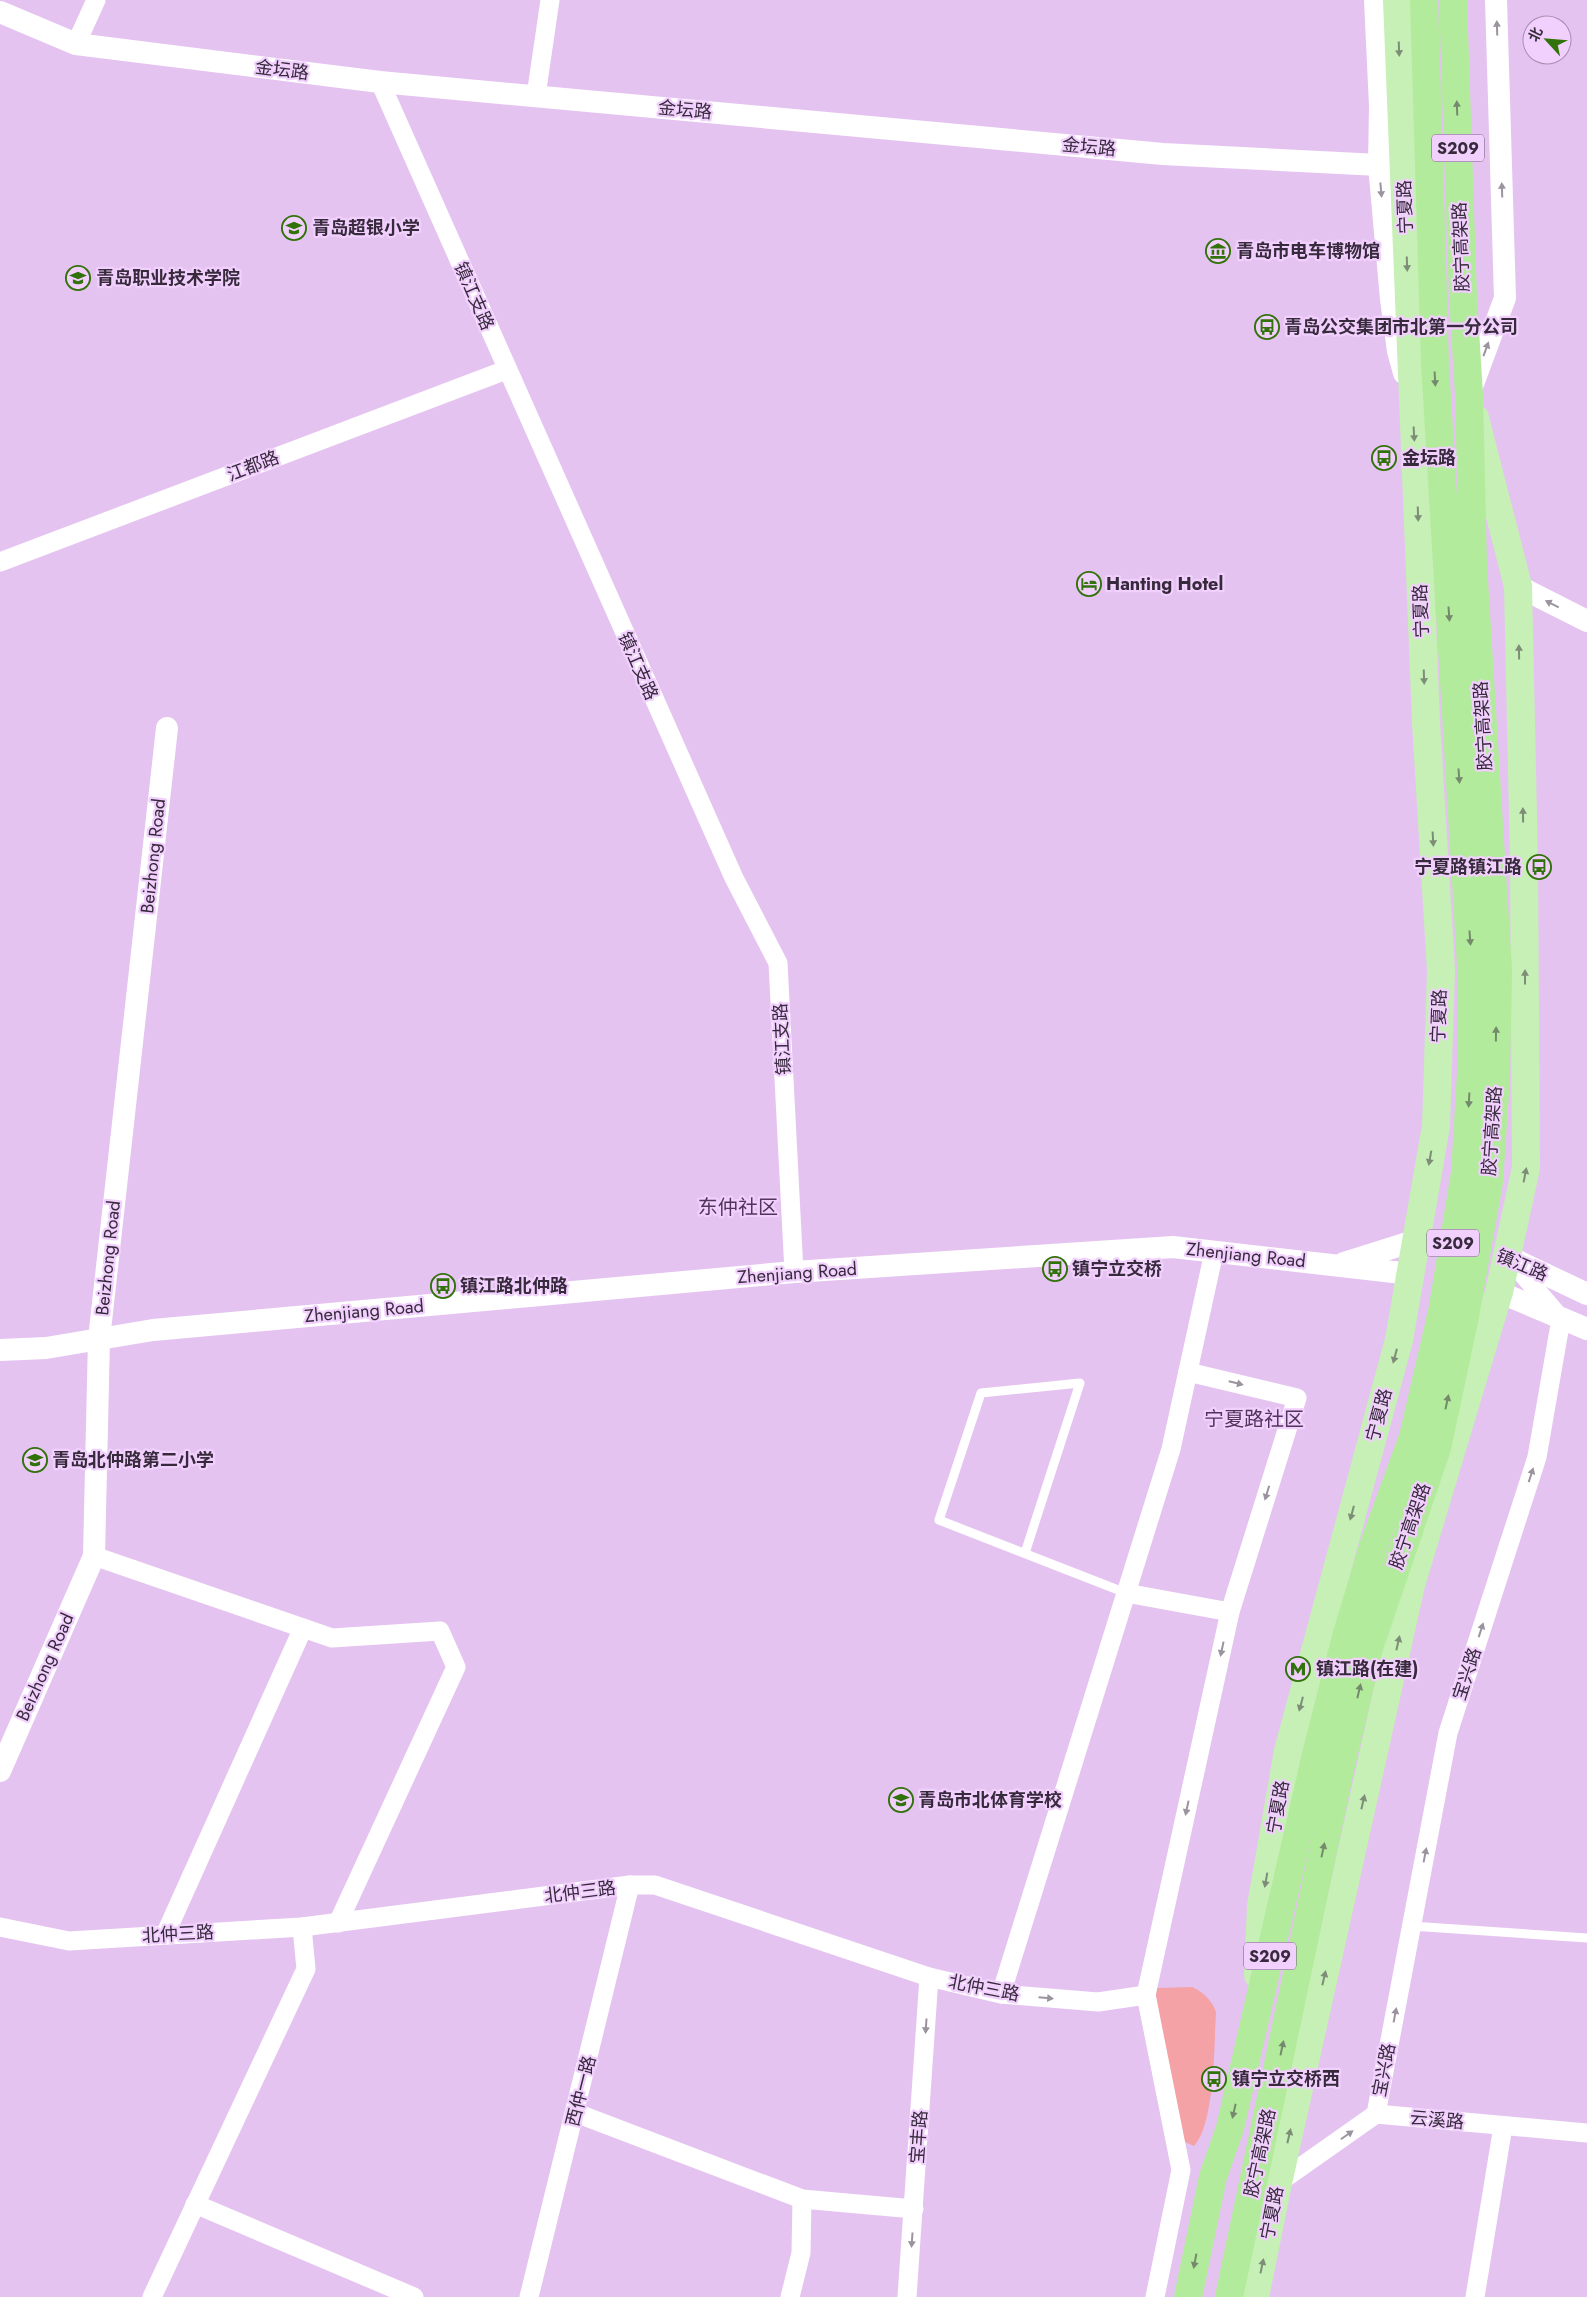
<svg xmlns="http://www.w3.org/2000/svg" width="1587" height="2297" viewBox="0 0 1587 2297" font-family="Jost,'Noto Sans SC',sans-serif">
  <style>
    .green { fill: #f4a2a5 }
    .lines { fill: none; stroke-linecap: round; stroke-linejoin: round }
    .service { stroke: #fff; stroke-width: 9 }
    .minor { stroke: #fff; stroke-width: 19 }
    .tertiary { stroke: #fff; stroke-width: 22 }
    .primary { stroke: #c6f0b5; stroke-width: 28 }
    .trunk { stroke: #b3eb9c; stroke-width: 28 }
    .oneway { fill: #9b949e }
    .oneway2 { fill: #7e8d78 }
    .oneway3 { fill: #758a6c }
    .labels { text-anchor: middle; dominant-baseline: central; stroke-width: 4.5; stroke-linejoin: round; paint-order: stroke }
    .shield { fill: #f2d0fe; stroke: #6f5c76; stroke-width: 1 }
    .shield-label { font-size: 16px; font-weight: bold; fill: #372a3c }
    .street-label { font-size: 18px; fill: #372a3c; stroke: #f2d0fe }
    .poi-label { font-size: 18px; font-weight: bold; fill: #372a3c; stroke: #f2d0fe; text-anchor: start }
    .quarter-label { font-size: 20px; fill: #51355b; stroke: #f2d0fe }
  </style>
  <rect width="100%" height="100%" fill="#e5c3f1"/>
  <!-- green -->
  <path class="green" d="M 1192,1987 C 1203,1992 1212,2000 1216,2012 C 1214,2044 1215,2124 1194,2146 L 1185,2142 L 1182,2138 L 1156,1995 L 1157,1988 Z"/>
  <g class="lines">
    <!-- service -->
    <g class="service">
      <polyline points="1025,1553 1080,1383 981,1393 939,1520 1126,1593"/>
      <polyline points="1411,1926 1587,1938"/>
    </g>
    <!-- minor -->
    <g class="minor">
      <polyline points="76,44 96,0"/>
      <polyline points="380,82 734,878 778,963 794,1272"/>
      <polyline points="536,96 550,0"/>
      <polyline points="0,562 506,370"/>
      <polyline points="94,1556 332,1638 440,1631 456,1667 338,1923"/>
      <polyline points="1126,1593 1230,1612"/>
      <polyline points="0,1927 69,1941 302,1927 630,1885 655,1885 929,1977 1001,1994 1098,2002 1146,1995"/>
      <polyline points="165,1935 303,1628"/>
      <polyline points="1001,1994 1171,1449 1214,1252"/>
      <polyline points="576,2113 802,2199 914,2209"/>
      <polyline points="1376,2114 1448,1733 1537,1457 1561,1319 1509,1258"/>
      <polyline points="1278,2183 1376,2114 1587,2133"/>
      <polyline points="195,2204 414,2297"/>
      <polyline points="152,2297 306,1969 302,1927"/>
      <polyline points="529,2297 630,1885"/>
      <polyline points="790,2297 801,2253 802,2199"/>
      <polyline points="907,2297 929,1977"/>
      <polyline points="1155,2297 1181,2170 1146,1995 1230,1612 1297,1398 1188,1372"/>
      <polyline points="1475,2297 1503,2126"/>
    </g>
    <!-- tertiary -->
    <g class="tertiary">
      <polyline points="1375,0 1380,106 1379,165 1391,299 1398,351 1404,373"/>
      <polyline points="0,12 76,44 380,82 1163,154 1379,165"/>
      <polyline points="1470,392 1505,298 1496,0"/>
      <polyline points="1518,586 1587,621"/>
      <polyline points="1507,1256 1587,1294"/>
      <polyline points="1344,1263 1417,1240"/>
      <polyline points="1499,1292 1587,1329"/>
      <polyline points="0,1350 46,1348 153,1330 794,1272 1173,1247 1411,1274"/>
      <polyline points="0,1771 94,1556 99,1339 167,728"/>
    </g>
    <!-- primary -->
    <g class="primary">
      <polyline points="1258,1975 1261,1906 1288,1751 1399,1340 1436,1126 1441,971 1426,722 1397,0"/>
      <polyline points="1255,2297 1278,2183 1411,1585 1499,1292 1526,1168 1524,862 1518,586 1475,418"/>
    </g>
    <!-- trunk -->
    <g class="trunk">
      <polyline points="1188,2297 1213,2177 1230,2128 1316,1755 1346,1637 1374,1544 1413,1437 1442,1312 1465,1173 1471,1072 1471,966 1435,363 1424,0"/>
      <polyline points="1229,2297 1341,1765 1369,1648 1437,1448 1465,1316 1489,1182 1496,1079 1498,970 1473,564 1469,395 1463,297 1453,0"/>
    </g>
  </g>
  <!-- one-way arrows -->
  <defs><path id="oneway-solid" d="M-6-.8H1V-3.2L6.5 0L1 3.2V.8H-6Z" transform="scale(1.25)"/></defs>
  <g class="oneway">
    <use href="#oneway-solid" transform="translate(1497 28) rotate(-92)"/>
    <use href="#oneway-solid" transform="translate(1381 190) rotate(85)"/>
    <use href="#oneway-solid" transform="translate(1502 190) rotate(-92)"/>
    <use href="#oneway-solid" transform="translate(1486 349) rotate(-70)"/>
    <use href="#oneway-solid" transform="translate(1552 604) rotate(-153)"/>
    <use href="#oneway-solid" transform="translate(1236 1383) rotate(14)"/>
    <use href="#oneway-solid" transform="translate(1531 1475) rotate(-72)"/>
    <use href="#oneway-solid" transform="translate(1267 1493) rotate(107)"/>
    <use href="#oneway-solid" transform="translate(1481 1630) rotate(-72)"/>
    <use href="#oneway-solid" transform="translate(1222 1649) rotate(102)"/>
    <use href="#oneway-solid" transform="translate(1187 1808) rotate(102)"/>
    <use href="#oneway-solid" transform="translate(1425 1855) rotate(-79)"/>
    <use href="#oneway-solid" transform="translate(1046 1998) rotate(5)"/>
    <use href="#oneway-solid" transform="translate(1395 2015) rotate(-79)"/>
    <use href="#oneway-solid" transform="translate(926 2026) rotate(94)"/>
    <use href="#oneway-solid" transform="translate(1347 2135) rotate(-35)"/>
    <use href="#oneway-solid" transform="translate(912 2240) rotate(94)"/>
  </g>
  <g class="oneway2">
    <use href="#oneway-solid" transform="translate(1399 49) rotate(88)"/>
    <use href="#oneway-solid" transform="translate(1407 264) rotate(88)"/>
    <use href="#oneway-solid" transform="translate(1414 434) rotate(87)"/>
    <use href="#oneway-solid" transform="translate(1418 514) rotate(88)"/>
    <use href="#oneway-solid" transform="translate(1519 652) rotate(-91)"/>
    <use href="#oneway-solid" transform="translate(1424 677) rotate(88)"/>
    <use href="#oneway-solid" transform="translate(1523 815) rotate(-91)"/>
    <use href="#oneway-solid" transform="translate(1433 839) rotate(87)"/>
    <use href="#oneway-solid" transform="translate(1525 977) rotate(-90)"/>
    <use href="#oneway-solid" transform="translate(1430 1158) rotate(100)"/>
    <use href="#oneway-solid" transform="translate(1525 1175) rotate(-79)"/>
    <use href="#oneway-solid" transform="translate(1395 1356) rotate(105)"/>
    <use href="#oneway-solid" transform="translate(1352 1513) rotate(105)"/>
    <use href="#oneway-solid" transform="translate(1398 1643) rotate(-77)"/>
    <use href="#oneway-solid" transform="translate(1301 1704) rotate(105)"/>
    <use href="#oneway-solid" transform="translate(1363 1802) rotate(-77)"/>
    <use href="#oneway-solid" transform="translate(1266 1880) rotate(100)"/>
    <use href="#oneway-solid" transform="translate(1324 1978) rotate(-77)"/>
    <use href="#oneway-solid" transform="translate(1289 2136) rotate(-77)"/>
    <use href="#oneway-solid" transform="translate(1262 2266) rotate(-78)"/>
  </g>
  <g class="oneway3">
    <use href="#oneway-solid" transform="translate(1457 108) rotate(-92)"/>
    <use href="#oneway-solid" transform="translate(1435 379) rotate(87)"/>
    <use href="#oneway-solid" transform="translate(1449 614) rotate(86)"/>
    <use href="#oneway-solid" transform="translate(1459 776) rotate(86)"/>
    <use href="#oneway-solid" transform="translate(1470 938) rotate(86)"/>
    <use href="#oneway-solid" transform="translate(1496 1034) rotate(-89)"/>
    <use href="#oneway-solid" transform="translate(1469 1100) rotate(93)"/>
    <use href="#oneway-solid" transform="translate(1447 1402) rotate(-78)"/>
    <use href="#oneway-solid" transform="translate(1359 1691) rotate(-77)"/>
    <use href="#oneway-solid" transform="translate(1323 1850) rotate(-78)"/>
    <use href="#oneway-solid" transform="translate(1282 2048) rotate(-78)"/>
    <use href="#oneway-solid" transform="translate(1234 2111) rotate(103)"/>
    <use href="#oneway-solid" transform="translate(1195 2261) rotate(101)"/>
  </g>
  <!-- icons -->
  <defs>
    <symbol id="school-ring" viewBox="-11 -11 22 22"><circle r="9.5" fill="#f2d0fe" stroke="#32720a" stroke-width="1.5"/><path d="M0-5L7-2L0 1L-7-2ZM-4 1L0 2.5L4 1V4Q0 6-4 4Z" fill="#32720a"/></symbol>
    <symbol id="museum-ring" viewBox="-11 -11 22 22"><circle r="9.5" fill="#f2d0fe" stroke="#32720a" stroke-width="1.5"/><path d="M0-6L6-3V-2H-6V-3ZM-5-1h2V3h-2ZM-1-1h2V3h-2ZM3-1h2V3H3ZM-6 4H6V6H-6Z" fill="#32720a"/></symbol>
    <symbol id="bus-ring" viewBox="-11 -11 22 22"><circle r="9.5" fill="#f2d0fe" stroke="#32720a" stroke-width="1.5"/><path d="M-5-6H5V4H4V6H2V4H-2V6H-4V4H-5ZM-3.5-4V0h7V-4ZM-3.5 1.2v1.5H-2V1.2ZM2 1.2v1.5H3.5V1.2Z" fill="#32720a"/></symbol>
    <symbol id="hotel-ring" viewBox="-11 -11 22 22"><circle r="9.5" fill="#f2d0fe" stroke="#32720a" stroke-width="1.5"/><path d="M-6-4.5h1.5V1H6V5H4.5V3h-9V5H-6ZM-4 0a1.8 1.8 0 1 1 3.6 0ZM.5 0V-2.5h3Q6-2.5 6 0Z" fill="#32720a"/></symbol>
    <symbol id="metro-ring" viewBox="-11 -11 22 22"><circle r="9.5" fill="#f2d0fe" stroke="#32720a" stroke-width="1.5"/><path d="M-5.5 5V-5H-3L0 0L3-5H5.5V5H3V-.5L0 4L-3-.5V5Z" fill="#32720a"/></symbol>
  </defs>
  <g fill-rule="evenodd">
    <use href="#school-ring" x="280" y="214" width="28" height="28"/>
    <use href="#museum-ring" x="1204" y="237" width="28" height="28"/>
    <use href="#school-ring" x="64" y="264" width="28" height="28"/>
    <use href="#bus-ring" x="1253" y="313" width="28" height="28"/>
    <use href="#bus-ring" x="1370" y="444" width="28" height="28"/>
    <use href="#hotel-ring" x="1075" y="570" width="28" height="28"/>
    <use href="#bus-ring" x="1525" y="853" width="28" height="28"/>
    <use href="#bus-ring" x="1041" y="1255" width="28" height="28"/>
    <use href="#bus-ring" x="429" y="1272" width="28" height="28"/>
    <use href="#school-ring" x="21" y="1446" width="28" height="28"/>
    <use href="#metro-ring" x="1284" y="1655" width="28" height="28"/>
    <use href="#school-ring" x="887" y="1786" width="28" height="28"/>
    <use href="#bus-ring" x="1200" y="2065" width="28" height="28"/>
  </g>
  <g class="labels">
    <!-- shield labels -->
    <g class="shield">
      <rect x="1432" y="134.5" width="52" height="27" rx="4"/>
      <rect x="1427" y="1229.5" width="52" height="27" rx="4"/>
      <rect x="1244" y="1942.5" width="52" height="27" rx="4"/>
    </g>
    <g class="shield-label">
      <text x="1458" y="148">S209</text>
      <text x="1453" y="1243">S209</text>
      <text x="1270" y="1956">S209</text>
    </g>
    <!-- street labels -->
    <g class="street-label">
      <text transform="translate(282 70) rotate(7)">金坛路</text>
      <text transform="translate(685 110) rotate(5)">金坛路</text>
      <text transform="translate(1089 147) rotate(5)">金坛路</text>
      <text transform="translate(1405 207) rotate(-92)">宁夏路</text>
      <text transform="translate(1461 247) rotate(-92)">胶宁高架路</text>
      <text transform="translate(474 296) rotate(66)">镇江支路</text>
      <text transform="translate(253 466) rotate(-21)">江都路</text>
      <text transform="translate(1421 611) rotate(-92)">宁夏路</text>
      <text transform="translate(638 666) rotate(66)">镇江支路</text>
      <text transform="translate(1483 726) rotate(-93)">胶宁高架路</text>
      <text transform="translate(153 856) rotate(-84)">Beizhong Road</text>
      <text transform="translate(1439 1016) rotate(-88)">宁夏路</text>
      <text transform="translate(782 1039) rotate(-93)">镇江支路</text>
      <text transform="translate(1492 1131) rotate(-86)">胶宁高架路</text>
      <text transform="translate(1246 1255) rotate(6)">Zhenjiang Road</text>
      <text transform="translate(108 1258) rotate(-84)">Beizhong Road</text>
      <text transform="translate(1522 1265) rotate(23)">镇江路</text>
      <text transform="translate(797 1273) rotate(-4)">Zhenjiang Road</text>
      <text transform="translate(364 1311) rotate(-5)">Zhenjiang Road</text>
      <text transform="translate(1379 1415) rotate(-75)">宁夏路</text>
      <text transform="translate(1410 1526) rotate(-71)">胶宁高架路</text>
      <text transform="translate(45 1667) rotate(-66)">Beizhong Road</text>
      <text transform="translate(1467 1674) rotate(-72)">宝兴路</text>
      <text transform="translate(1278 1807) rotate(-80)">宁夏路</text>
      <text transform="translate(580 1892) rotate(-7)">北仲三路</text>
      <text transform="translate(178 1934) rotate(-3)">北仲三路</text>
      <text transform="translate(984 1988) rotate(11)">北仲三路</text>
      <text transform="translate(1384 2070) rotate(-79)">宝兴路</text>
      <text transform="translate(581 2091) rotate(-76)">西仲一路</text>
      <text transform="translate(1437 2120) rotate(5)">云溪路</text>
      <text transform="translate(919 2137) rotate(-86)">宝丰路</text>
      <text transform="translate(1260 2153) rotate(-78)">胶宁高架路</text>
      <text transform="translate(1272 2213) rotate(-79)">宁夏路</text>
    </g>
    <!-- poi labels -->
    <g class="poi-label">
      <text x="312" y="228">青岛超银小学</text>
      <text x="1236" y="251">青岛市电车博物馆</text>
      <text x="96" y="278">青岛职业技术学院</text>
      <text x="1284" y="327">青岛公交集团市北第一分公司</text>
      <text x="1402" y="458">金坛路</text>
      <text x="1106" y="584">Hanting Hotel</text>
      <text x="1522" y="867" text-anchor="end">宁夏路镇江路</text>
      <text x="1072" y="1269">镇宁立交桥</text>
      <text x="460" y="1286">镇江路北仲路</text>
      <text x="52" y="1460">青岛北仲路第二小学</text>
      <text x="1316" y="1669">镇江路(在建)</text>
      <text x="918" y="1800">青岛市北体育学校</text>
      <text x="1232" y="2079">镇宁立交桥西</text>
    </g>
    <!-- quarter labels -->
    <g class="quarter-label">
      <text x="738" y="1207">东仲社区</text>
      <text x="1254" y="1419">宁夏路社区</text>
    </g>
  </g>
  <!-- north arrow -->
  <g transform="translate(1547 40) rotate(296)"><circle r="24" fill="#f2d0fe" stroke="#a78eb0"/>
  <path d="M0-4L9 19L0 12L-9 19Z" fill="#32720a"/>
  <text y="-8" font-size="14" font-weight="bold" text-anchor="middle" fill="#372a3c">北</text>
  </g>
</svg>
